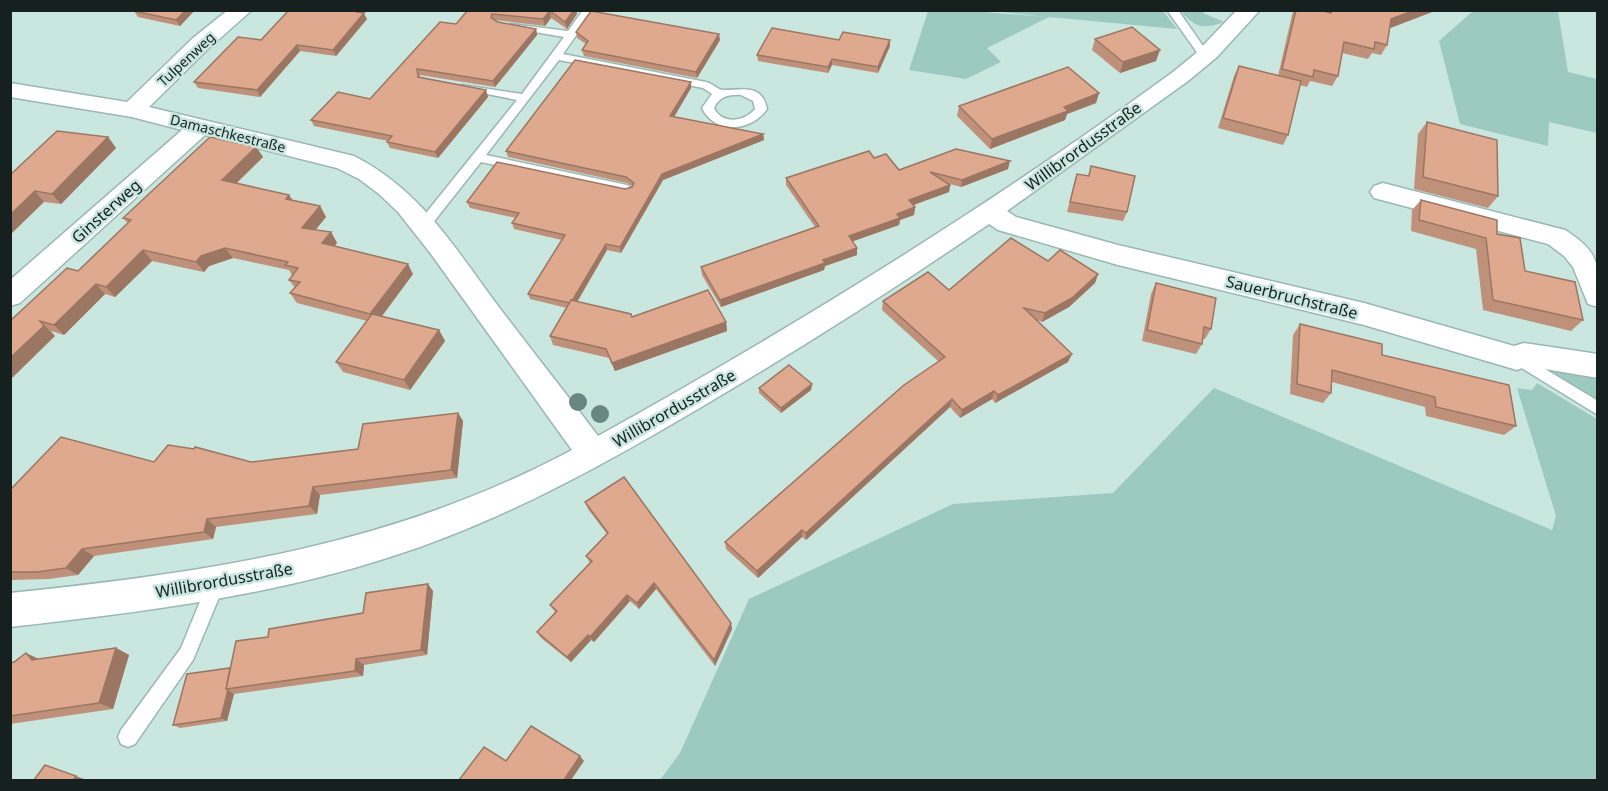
<svg xmlns="http://www.w3.org/2000/svg" width="1608" height="791" viewBox="0 0 1608 791" font-family="'Noto Sans',sans-serif">
  <style>
    .green { fill: #9dcac0 }
    .lines { fill: none; stroke-linecap: round; stroke-linejoin: round }
    .service-casing { stroke: #9bb7b1; stroke-width: 3 }
    .minor-casing { stroke: #9bb7b1; stroke-width: 3 }
    .service { fill: #fff; fill-rule: evenodd }
    .minor { fill: #fff; fill-rule: evenodd }
    .tree { fill: #688781 }
    .wall { fill: #bf917a }
    .shaded-wall { fill: #9b7663 }
    .building { fill: #dea98e; stroke: #9b7663; stroke-width: 1.5 }
    .labels { text-anchor: middle; dominant-baseline: central; stroke-width: 5; stroke-linejoin: round; paint-order: stroke }
    .far-street-label { font-size: 14px; fill: #16211f; stroke: #c9e6df }
    .street-label { font-size: 16px; fill: #16211f; stroke: #c9e6df }
  </style>
  <rect width="100%" height="100%" fill="#c9e6df"/>
  <!-- green -->
  <g class="green">
    <polygon points="928,11 972,11 1046,17 995,11 1163,11 1177,29 1049,17 987,48 1001,62 966,79 909,70"/>
    <path d="M 1181,11 L 1205,11 L 1203,13 L 1224,22 C 1203,30 1194,27 1181,11 Z"/>
    <polygon points="1473,11 1558,11 1568,72 1597,79 1597,133 1549,122 1548,146 1460,124 1439,41"/>
    <polygon points="1549,367 1597,374 1597,401 1545,373"/>
    <polygon points="1537,383 1597,419 1597,780 660,780 680,753 749,599 953,504 1113,493 1214,388 1552,530 1556,516 1517,388 1532,390"/>
  </g>
  <g class="lines">
    <defs>
      <g id="service">
        <path d="M 583,10 L 594,10 L 563,54 L 706,82 C 712,83 718,90 723,90 C 742,90 762,83 767,109 C 751,132 715,135 702,108 L 712,94 L 703,88 L 559,60 L 486,155 L 627,185 L 633,189 L 631,192 L 627,193 L 481,162 L 428,229 L 418,229 L 417,226 L 418,223 L 517,100 L 462,89 L 462,85 L 522,94 L 564,37 L 511,28 L 511,24 L 568,31 ZM 741,95 L 753,101 L 755,109 C 744,122 722,125 714,108 C 719,97 729,94 741,95 Z"/>
        <polygon points="1167,10 1178,10 1210,56 1209,58 1201,58"/>
        <polygon points="1517,352 1598,401 1598,415 1512,362 1510,358 1512,354"/>
        <polygon points="216,575 222,577 225,583 193,660 135,744 128,747 121,744 118,737 121,730 181,648 210,577"/>
      </g>
      <g id="minor">
        <path d="M 228,10 L 252,10 L 209,48 L 149,107 L 354,156 C 419,189 453,245 495,302 C 529,347 564,391 598,436 C 796,326 990,206 1173,72 L 1195,54 L 1237,10 L 1260,10 L 1217,57 L 1188,81 L 1007,211 L 1016,217 L 1118,245 L 1364,303 L 1514,346 L 1524,343 L 1598,354 L 1598,378 L 1527,366 L 1517,370 L 1364,325 L 1118,265 L 998,230 L 989,224 C 894,289 797,351 698,409 C 598,468 498,523 387,558 C 265,597 137,613 10,627 L 10,593 C 211,572 392,546 572,450 L 431,254 L 398,212 L 379,194 L 359,179 L 337,168 L 205,135 L 20,303 L 10,306 L 10,280 L 182,130 L 132,117 L 10,97 L 10,83 L 127,102 L 193,38 Z"/>
        <path d="M 1383,183 L 1565,230 C 1603,254 1598,267 1598,307 L 1588,304 L 1573,267 L 1564,256 L 1548,244 L 1374,198 L 1370,192 L 1374,186 Z"/>
      </g>
    </defs>
    <!-- service casing -->
    <use href="#service" class="service-casing"/>
    <!-- minor casing -->
    <use href="#minor" class="minor-casing"/>
    <!-- service -->
    <use href="#service" class="service"/>
    <!-- minor -->
    <use href="#minor" class="minor"/>
  </g>
  <!-- trees -->
  <g class="tree">
    <circle cx="578" cy="402" r="9"/>
    <circle cx="600" cy="414" r="9"/>
  </g>
  <!-- wall -->
  <g class="wall">
    <polygon points="195,10 180,26 138,17 134,11"/>
    <polygon points="289,10 367,10 364,14 367,19 336,56 300,51 260,97 198,88 194,82 261,40"/>
    <polygon points="468,10 576,10 577,14 567,29 551,18 545,26 495,20 498,22 536,29 537,35 495,87 420,75 420,77 486,90 488,97 438,158 390,148 387,142 388,141 314,126 311,120 370,99 456,24"/>
    <polygon points="1294,10 1320,10 1330,13 1331,10 1432,12 1390,28 1387,45 1381,55 1372,53 1368,59 1342,53 1338,76 1332,86 1310,81 1307,87 1300,85 1288,135 1283,145 1218,128 1234,76 1239,66 1278,76 1292,15"/>
    <polygon points="576,32 720,40 697,78 584,56 582,50 586,44 577,38"/>
    <polygon points="1095,39 1156,61 1120,73 1092,50"/>
    <polygon points="839,40 890,40 890,46 878,73 832,65 828,73 758,61 757,55"/>
    <polygon points="691,82 691,88 674,117 763,134 764,140 663,180 621,253 607,250 577,302 632,317 726,322 727,331 615,371 609,358 553,345 550,336 567,308 530,299 528,294 562,240 514,229 512,223 516,218 470,208 467,202 625,189 632,187 632,186 627,183 508,157 506,151"/>
    <polygon points="1099,93 1096,103 1067,114 1065,120 990,149 957,116 959,106"/>
    <polygon points="1427,122 1498,196 1488,208 1414,189 1418,134"/>
    <polygon points="108,137 116,148 61,204 44,202 10,175"/>
    <polygon points="256,147 263,157 237,183 293,200 320,206 326,217 315,230 331,232 337,243 334,246 413,274 382,316 439,330 445,341 410,390 343,372 336,362 367,321 297,303 290,293 295,288 289,280 292,275 289,270 233,258 209,266 204,272 152,261 115,297 105,294 64,335 51,331 55,336 10,321 78,271 128,223 123,218"/>
    <polygon points="874,158 899,170 1008,169 961,187 950,184 949,192 913,205 915,207 914,215 900,220 899,225 853,241 857,255 825,266 824,270 721,307 702,275 701,267 815,227 786,185 786,178"/>
    <polygon points="1091,166 1127,212 1123,221 1067,212 1077,174 1088,176"/>
    <polygon points="1421,200 1497,234 1525,271 1583,320 1571,331 1483,310 1476,249 1411,231 1412,210"/>
    <polygon points="1048,261 1098,274 1095,283 1069,307 1042,322 1037,320 1068,362 995,403 992,399 960,418 950,407 806,540 802,537 758,578 726,549 725,542 938,361 882,310 883,301 949,290"/>
    <polygon points="1156,283 1211,329 1205,339 1202,339 1202,344 1196,354 1142,341 1151,294"/>
    <polygon points="1300,324 1382,355 1516,426 1504,435 1426,416 1425,407 1332,382 1331,393 1323,403 1290,394 1293,335"/>
    <polygon points="812,384 811,390 781,413 759,393 759,388"/>
    <polygon points="458,413 463,421 457,478 320,495 317,514 216,527 213,539 94,556 78,575 49,579 10,580 10,490 154,462 251,462 358,449"/>
    <polygon points="585,502 731,623 732,629 715,666 656,589 639,609 630,601 594,642 591,640 571,662 541,638 537,632 555,612 550,605 590,563 586,556 607,534 588,509"/>
    <polygon points="433,591 427,655 364,665 363,676 234,694 227,721 180,728 173,725 230,668 268,637 363,613"/>
    <polygon points="116,648 129,655 113,709 10,724 10,663"/>
  </g>
  <!-- shaded-wall -->
  <g class="shaded-wall">
    <polygon points="186,10 195,10 180,26 176,20"/>
    <polygon points="359,10 367,10 364,14 367,19 336,56 333,50"/>
    <polygon points="574,10 576,10 577,14 567,29 565,22"/>
    <polygon points="1415,10 1433,10 1432,12 1385,30 1391,19"/>
    <polygon points="550,11 551,18 545,26 543,19"/>
    <polygon points="536,29 537,35 495,87 493,81"/>
    <polygon points="719,34 720,40 697,78 696,72"/>
    <polygon points="890,40 890,46 878,73 878,67"/>
    <polygon points="297,45 300,51 260,97 257,90"/>
    <polygon points="1160,50 1156,61 1120,73 1123,62"/>
    <polygon points="832,59 832,65 828,73 828,67"/>
    <polygon points="691,82 691,88 671,122 670,116"/>
    <polygon points="486,90 488,97 438,158 435,152"/>
    <polygon points="1099,93 1096,103 1067,114 1065,120 990,149 992,139 1064,107"/>
    <polygon points="763,134 764,140 663,180 621,253 620,247 662,174"/>
    <polygon points="108,137 116,148 61,204 52,194"/>
    <polygon points="256,147 263,157 229,190 222,180"/>
    <polygon points="1010,161 1008,169 961,187 962,180"/>
    <polygon points="950,185 949,192 908,207 909,200"/>
    <polygon points="35,191 44,202 10,235 10,215"/>
    <polygon points="289,195 296,205 286,199"/>
    <polygon points="320,206 326,217 309,238 302,228"/>
    <polygon points="915,207 914,215 900,220 899,225 848,243 849,236 897,214"/>
    <polygon points="331,232 337,243 328,254 322,243"/>
    <polygon points="606,244 607,250 573,309 571,303"/>
    <polygon points="225,248 233,258 209,266 204,272 196,262 201,256"/>
    <polygon points="857,248 857,255 825,266 824,270 721,307 720,300 823,260"/>
    <polygon points="143,250 152,261 115,297 106,287"/>
    <polygon points="408,264 413,274 376,324 370,314"/>
    <polygon points="1098,274 1095,283 1069,307 1042,322 1045,313"/>
    <polygon points="96,284 105,294 64,335 54,325"/>
    <polygon points="40,321 55,336 10,380 10,358"/>
    <polygon points="726,322 727,331 615,371 612,363"/>
    <polygon points="439,330 445,341 410,390 404,380"/>
    <polygon points="1072,354 1068,362 995,403 998,395"/>
    <polygon points="812,384 811,390 781,413 781,408"/>
    <polygon points="994,391 992,399 960,418 962,410"/>
    <polygon points="952,399 950,407 806,540 806,533"/>
    <polygon points="458,413 463,421 457,478 451,470"/>
    <polygon points="313,487 320,495 317,514 309,506"/>
    <polygon points="207,519 216,527 213,539 204,532"/>
    <polygon points="802,530 802,537 758,578 757,571"/>
    <polygon points="82,549 94,556 78,575 66,568"/>
    <polygon points="654,583 656,589 639,609 637,603"/>
    <polygon points="428,584 433,591 427,655 421,650"/>
    <polygon points="627,595 630,601 594,642 590,637"/>
    <polygon points="731,623 732,629 715,666 714,660"/>
    <polygon points="588,635 591,640 571,662 567,657"/>
    <polygon points="116,648 129,655 113,709 99,703"/>
    <polygon points="26,653 41,660 32,660"/>
    <polygon points="356,659 364,665 363,676 355,671"/>
    <polygon points="228,690 234,694 227,721 221,718"/>
    <polygon points="580,756 584,761 571,780 564,780"/>
    <polygon points="45,765 84,779 83,780 73,780"/>
  </g>
  <!-- building -->
  <g class="building">
    <polygon points="135,10 186,10 176,20 134,11"/>
    <polygon points="289,10 359,10 357,12 364,13 333,50 297,45 257,90 194,82 238,37 261,40"/>
    <polygon points="468,10 574,10 565,22 550,11 543,19 492,14 491,18 498,22 536,29 493,81 417,69 418,77 486,90 435,152 387,142 392,136 311,120 338,92 370,99 440,22 456,24"/>
    <polygon points="1296,10 1320,10 1331,13 1332,10 1415,10 1391,19 1387,45 1375,42 1374,49 1344,42 1338,76 1314,70 1313,77 1282,69"/>
    <polygon points="591,11 719,34 696,72 582,50 588,41 576,32"/>
    <polygon points="1132,27 1160,50 1123,62 1095,39"/>
    <polygon points="772,28 839,40 843,32 890,40 878,67 832,59 828,67 757,55"/>
    <polygon points="575,60 691,82 670,116 763,134 662,174 620,247 606,244 572,301 571,300 570,303 528,294 565,235 512,223 519,213 467,202 497,162 625,189 632,187 634,183 626,177 506,151"/>
    <polygon points="1239,66 1301,81 1288,135 1223,118"/>
    <polygon points="1068,67 1099,93 1064,107 1068,111 992,139 959,106"/>
    <polygon points="1427,122 1497,140 1498,196 1423,177"/>
    <polygon points="57,131 108,137 52,194 35,191 10,215 10,175"/>
    <polygon points="210,137 256,147 222,180 289,195 286,199 320,206 302,228 331,232 322,243 408,264 370,314 290,293 300,282 289,280 298,268 285,265 288,262 225,248 201,256 196,262 143,250 106,287 96,284 54,325 40,321 44,326 10,358 10,321 67,268 78,271 131,220 123,218"/>
    <polygon points="956,149 1010,161 962,180 930,172 950,185 909,200 915,207 897,214 900,218 849,236 857,248 823,260 825,263 720,300 701,267 819,226 786,178 869,151 874,158 886,154 899,170"/>
    <polygon points="1091,166 1135,176 1127,212 1070,202 1077,174 1089,176"/>
    <polygon points="1421,200 1497,220 1497,234 1520,238 1525,271 1575,282 1583,320 1493,300 1486,238 1419,220"/>
    <polygon points="1011,238 1048,261 1060,250 1098,274 1072,298 1045,313 1024,308 1072,354 998,395 994,391 962,410 952,399 806,533 802,530 757,571 725,542 904,385 945,357 883,301 928,272 949,290"/>
    <polygon points="1156,283 1216,298 1211,329 1204,327 1202,344 1147,330"/>
    <polygon points="708,290 726,322 612,363 606,349 550,336 571,300 631,314 632,317"/>
    <polygon points="372,314 439,330 404,380 336,362"/>
    <polygon points="1300,324 1382,344 1382,355 1509,385 1516,426 1436,407 1435,397 1332,370 1331,393 1297,384"/>
    <polygon points="789,365 812,384 781,408 759,388"/>
    <polygon points="458,413 451,470 313,487 309,506 207,519 204,532 82,549 66,568 37,572 10,572 10,490 61,437 154,462 168,445 194,449 195,447 251,462 358,449 363,424"/>
    <polygon points="624,477 731,623 714,660 654,583 637,603 627,595 590,637 588,635 567,657 537,632 557,611 550,605 592,561 586,556 608,533 585,502"/>
    <polygon points="428,584 421,650 356,659 355,671 226,689 236,641 268,637 269,629 363,613 366,593"/>
    <polygon points="116,648 99,703 10,716 10,663 14,662 26,653 32,660"/>
    <polygon points="230,668 226,689 228,690 221,718 173,725 187,674"/>
    <polygon points="531,726 580,756 564,780 459,780 484,747 506,761"/>
    <polygon points="45,765 76,776 73,780 34,780"/>
  </g>
  <g class="labels">
    <!-- far-street labels -->
    <g class="far-street-label">
      <text transform="translate(186 59) rotate(-43)">Tulpenweg</text>
      <text transform="translate(228 133) rotate(14)">Damaschkestraße</text>
    </g>
    <!-- street labels -->
    <g class="street-label">
      <text transform="translate(1083 146) rotate(-36)">Willibrordusstraße</text>
      <text transform="translate(106 211) rotate(-42)">Ginsterweg</text>
      <text transform="translate(1292 297) rotate(14)">Sauerbruchstraße</text>
      <text transform="translate(674 408) rotate(-30)">Willibrordusstraße</text>
      <text transform="translate(224 580) rotate(-10)">Willibrordusstraße</text>
    </g>
  </g>
  <!-- border -->
  <rect width="1608" height="791" fill="none" stroke="#16211f" stroke-width="24"/>
</svg>
